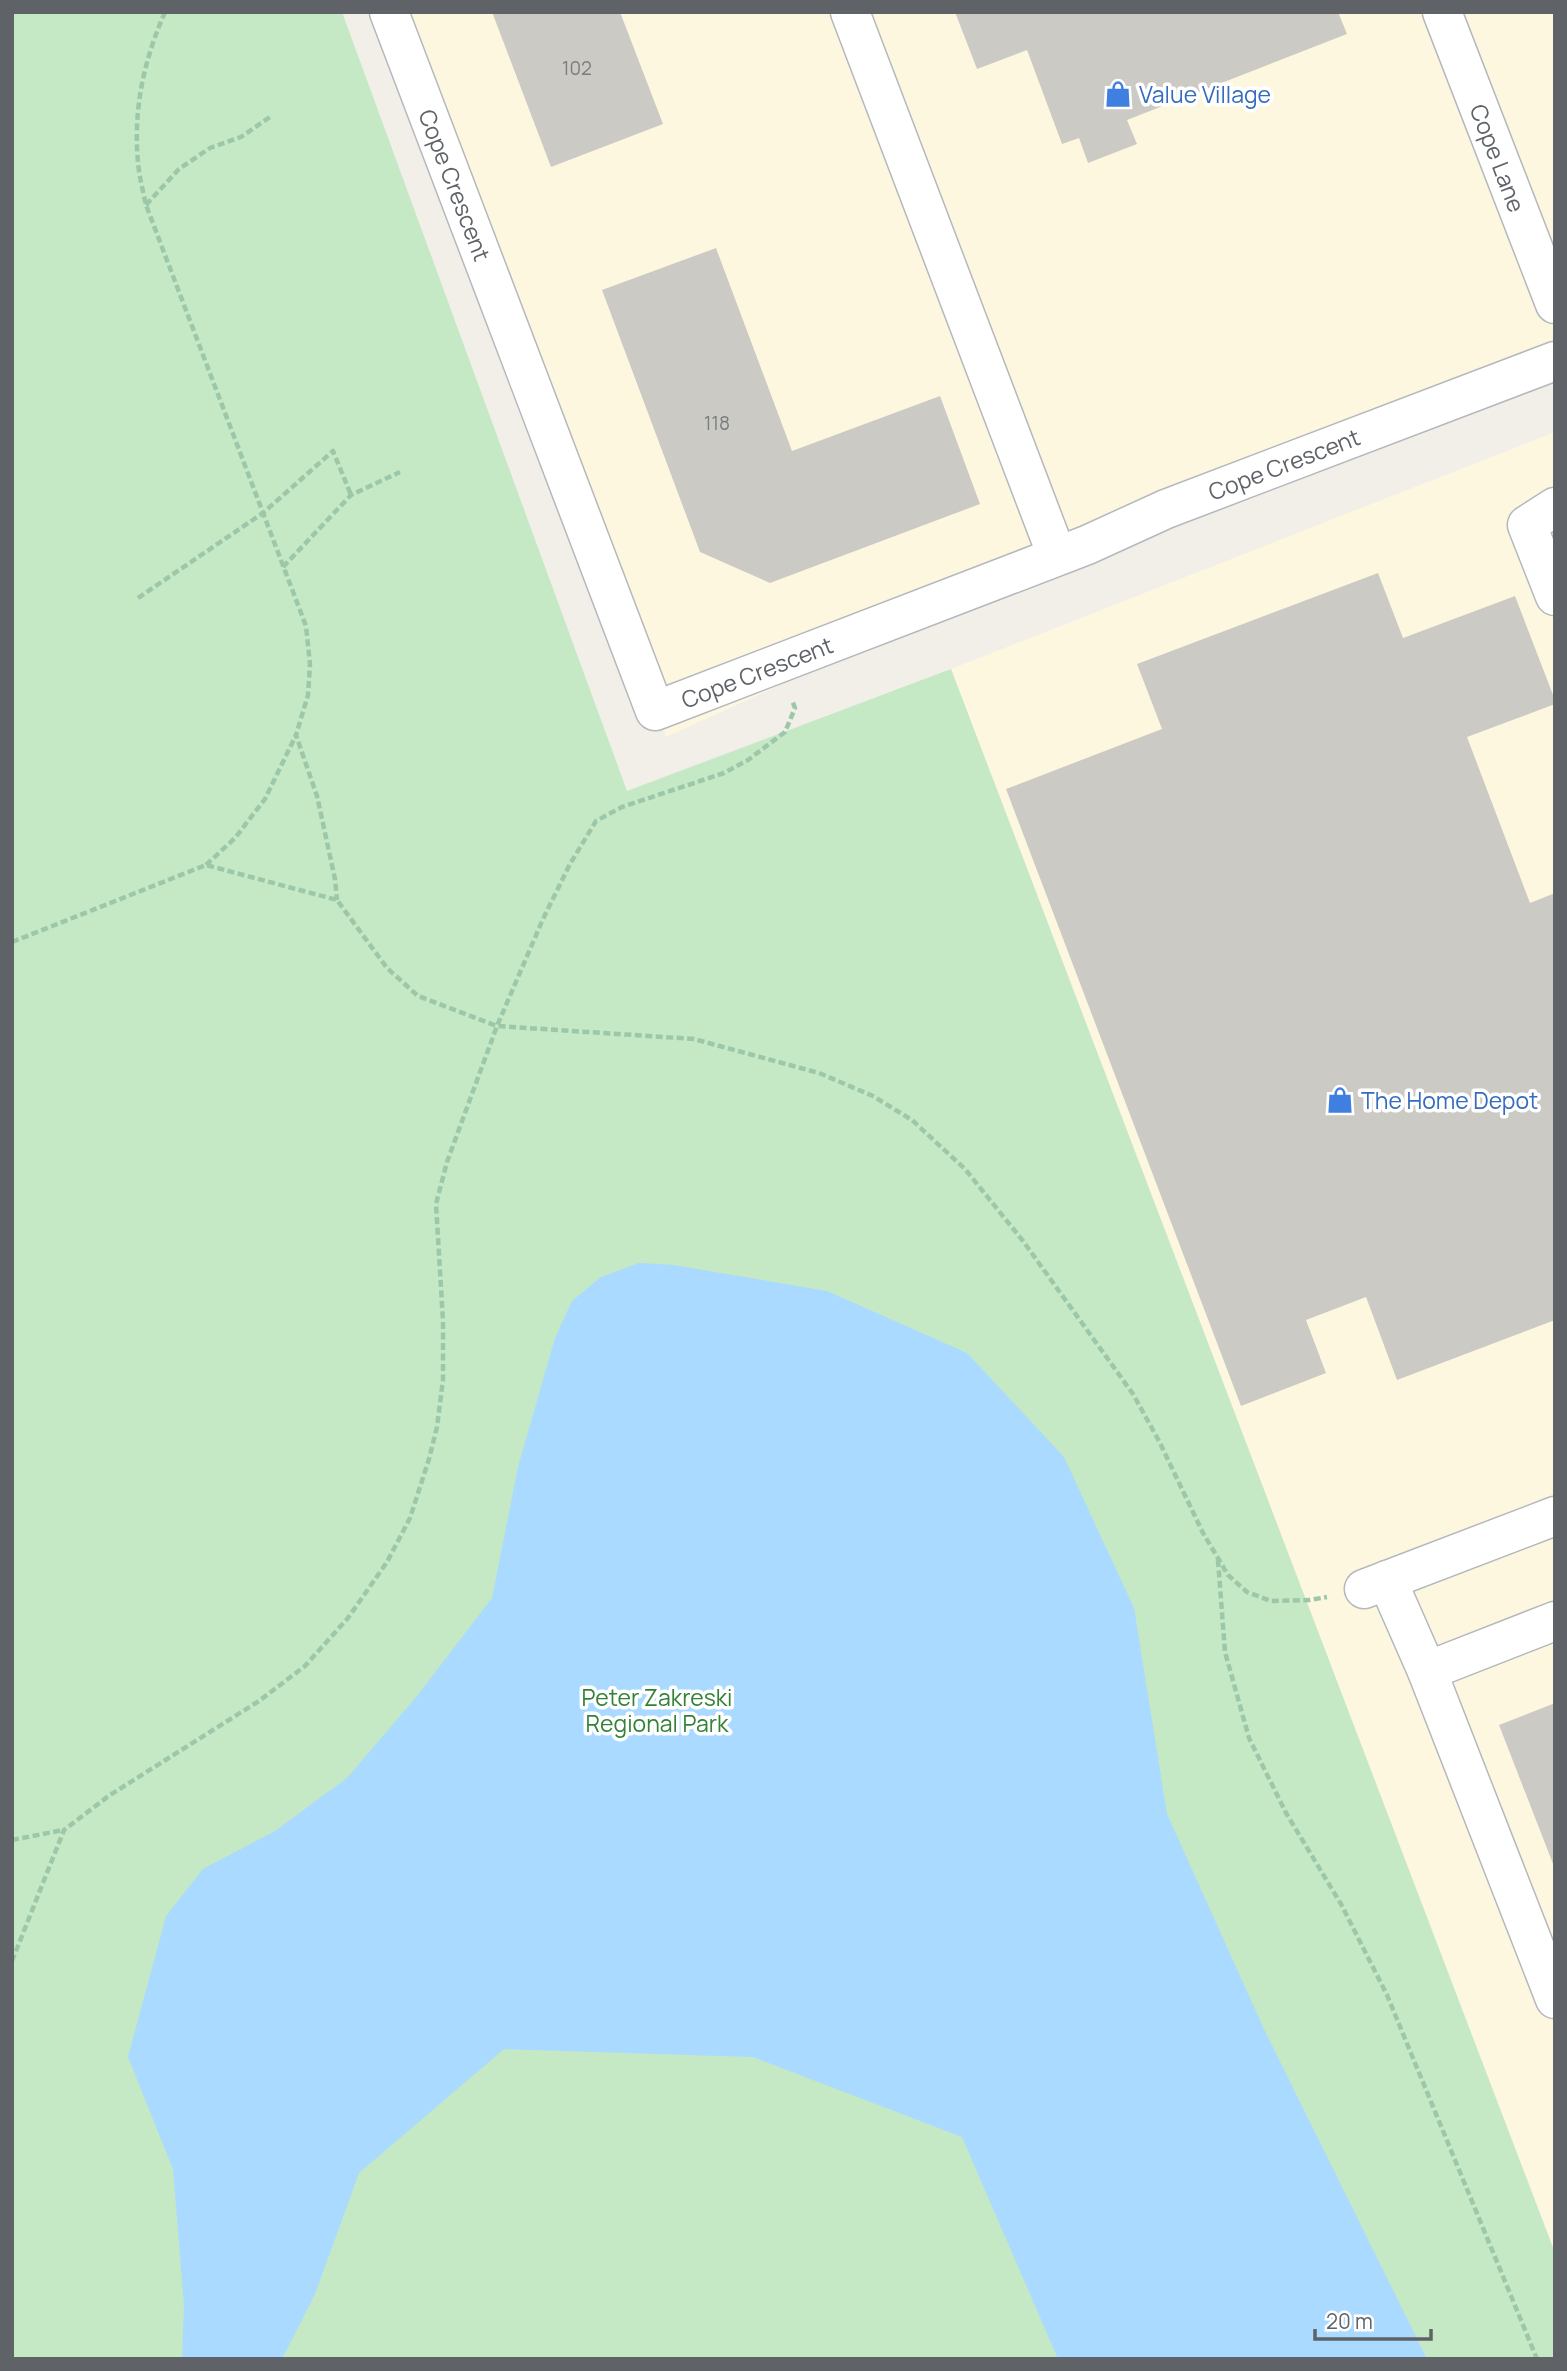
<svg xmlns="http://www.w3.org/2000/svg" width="1567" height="2371" viewBox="0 0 1567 2371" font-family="Manrope,sans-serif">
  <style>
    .commercial { fill: #fef7e0 }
    .park { fill: #c5e8c5 }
    .water { fill: #aadaff }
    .building { fill: #cccac5 }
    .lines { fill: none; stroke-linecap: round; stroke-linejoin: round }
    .minor-casing { stroke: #b5b8bc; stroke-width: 41 }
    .path { stroke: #9cc7a9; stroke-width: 4.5; stroke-dasharray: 7 3.5; stroke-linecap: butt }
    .minor { stroke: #fff; stroke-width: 38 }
    .labels { text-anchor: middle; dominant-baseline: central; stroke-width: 7; stroke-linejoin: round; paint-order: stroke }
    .number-label { font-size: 19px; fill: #7a7d7f }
    .shop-label { font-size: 23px; fill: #366cbe; stroke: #fff; text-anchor: start }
    .street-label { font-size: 23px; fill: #5f6368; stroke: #fff }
    .park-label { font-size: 23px; fill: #348238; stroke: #fff }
  </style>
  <rect width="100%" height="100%" fill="#f1efe8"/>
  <!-- commercial -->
  <g class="commercial">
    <polygon points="388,12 1555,12 1555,361 1166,509 666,737"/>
    <polygon points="1555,432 1555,2252 951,669"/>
  </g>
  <!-- park -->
  <polygon class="park" points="12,12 342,12 627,791 951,669 1555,2253 1555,2359 12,2359"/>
  <!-- water -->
  <polygon class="water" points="639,1263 673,1265 827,1291 967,1353 1064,1457 1134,1608 1167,1814 1263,2027 1427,2359 1058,2359 962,2137 753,2057 504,2049 359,2173 315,2294 282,2359 182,2359 184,2305 173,2169 128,2057 166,1916 203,1869 275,1831 347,1778 417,1696 492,1598 518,1467 555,1338 572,1301 601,1277"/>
  <!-- building -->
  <g class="building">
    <polygon points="492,12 620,12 663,124 551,167"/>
    <polygon points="955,12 1338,12 1347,34 1127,120 1137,144 1088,163 1079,138 1062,144 1027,50 977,69"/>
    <polygon points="716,248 792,451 940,396 980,504 770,583 700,552 602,290"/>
    <polygon points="1378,573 1403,638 1515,596 1555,700 1555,704 1467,737 1530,903 1555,893 1555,1320 1397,1380 1366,1297 1306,1320 1326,1373 1241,1406 1006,789 1162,729 1137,664"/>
    <polygon points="1555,1703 1555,1869 1499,1725"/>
  </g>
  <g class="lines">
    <defs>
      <g id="minor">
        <polyline points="389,12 655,711 1087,545 1166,509 1555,361"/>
        <polyline points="850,12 1057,556"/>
        <polyline points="1442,12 1555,304"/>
        <polyline points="1555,507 1527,525 1555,596"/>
        <polyline points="1387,1580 1427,1671 1555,1999"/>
        <polyline points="1364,1589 1555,1516"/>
        <polyline points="1427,1671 1555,1621"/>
      </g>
    </defs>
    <!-- minor casing -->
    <use href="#minor" class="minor-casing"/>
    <!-- path -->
    <g class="path">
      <path d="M 165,12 C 144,60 133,109 138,162 C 139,176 143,191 146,205 L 306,626 L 310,664 L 308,695 L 296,735 L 317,796 L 335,879 L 337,900"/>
      <polyline points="146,205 179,169 210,148 241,137 270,117"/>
      <polyline points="283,567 351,495 400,472"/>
      <polyline points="138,598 263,513 333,451 351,495"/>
      <polyline points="206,865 235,838 265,799 296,735"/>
      <polyline points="12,942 206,865 337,900 387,968 418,996 497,1026 543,919 570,864 596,821 622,807 724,773 748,760 785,732 795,708 792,700"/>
      <polyline points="1218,1560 1225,1652 1249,1738 1286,1813 1341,1904 1387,1995 1537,2359"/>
      <polyline points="12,1840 63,1830"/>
      <polyline points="12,1961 64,1830 110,1795 259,1701 305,1666 348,1618 387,1562 410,1518 429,1459 437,1427 443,1380 443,1321 436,1204 447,1162 497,1026 694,1039 819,1073 873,1096 912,1120 965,1169 1023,1241 1133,1394 1159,1441 1203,1533 1228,1575 1247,1592 1271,1601 1310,1600 1327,1597"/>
    </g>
    <!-- minor -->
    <use href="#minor" class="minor"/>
  </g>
  <!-- icons -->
  <defs>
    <symbol id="shop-bare" viewBox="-9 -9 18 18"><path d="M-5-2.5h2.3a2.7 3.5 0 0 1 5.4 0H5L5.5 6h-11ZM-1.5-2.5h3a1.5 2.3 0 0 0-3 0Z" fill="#3f7fe0" stroke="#fff" stroke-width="2.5" paint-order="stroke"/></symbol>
  </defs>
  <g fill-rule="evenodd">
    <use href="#shop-bare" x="1099" y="75" width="38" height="38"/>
    <use href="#shop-bare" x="1321" y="1081" width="38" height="38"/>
  </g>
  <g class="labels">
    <!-- number labels -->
    <g class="number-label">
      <text x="577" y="68">102</text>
      <text x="717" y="423">118</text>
    </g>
    <!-- shop labels -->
    <g class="shop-label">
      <text x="1139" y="94">Value Village</text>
      <text x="1361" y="1100">The Home Depot</text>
    </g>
    <!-- street labels -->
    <g class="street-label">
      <text transform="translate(1498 158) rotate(69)">Cope Lane</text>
      <text transform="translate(455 185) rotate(69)">Cope Crescent</text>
      <text transform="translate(1284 464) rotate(-21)">Cope Crescent</text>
      <text transform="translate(757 672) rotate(-21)">Cope Crescent</text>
    </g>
    <!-- park labels -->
    <g class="park-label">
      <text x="657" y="1697">Peter Zakreski<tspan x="657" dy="26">Regional Park</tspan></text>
    </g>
  </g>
  <!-- border -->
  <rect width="1567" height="2371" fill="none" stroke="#5f6368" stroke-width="28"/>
  <!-- scale -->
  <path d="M1315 2329v10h116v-10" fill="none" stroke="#5f6368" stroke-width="3.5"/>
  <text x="1326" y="2329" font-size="21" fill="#5f6368" stroke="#ffffff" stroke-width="5" paint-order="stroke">20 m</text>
</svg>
